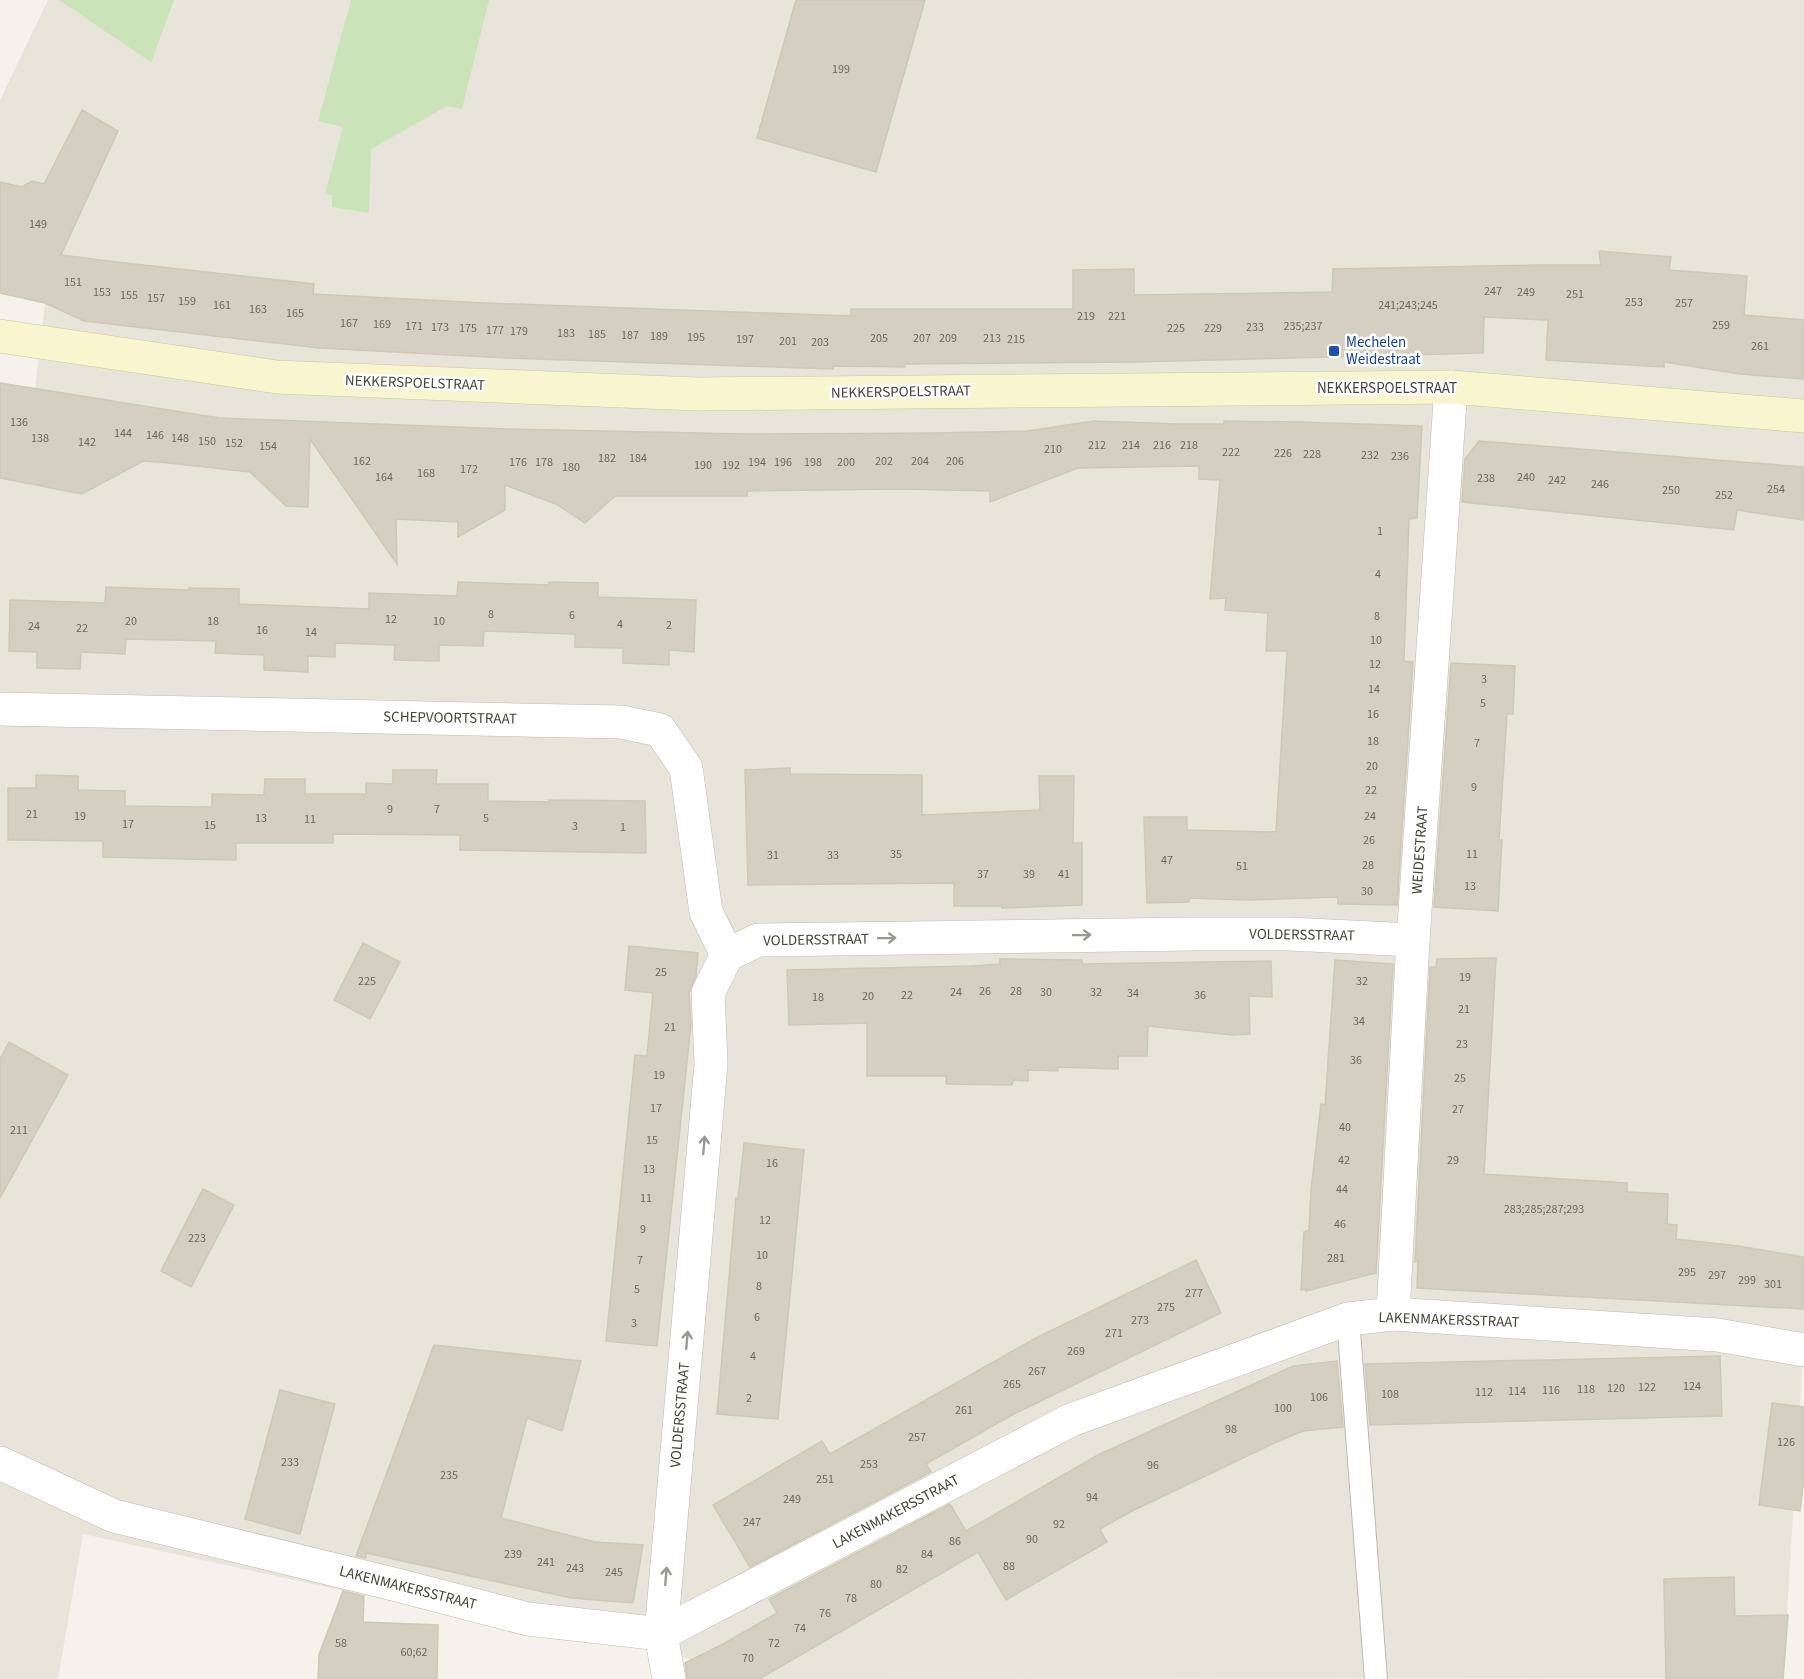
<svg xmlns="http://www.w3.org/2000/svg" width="1804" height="1679" viewBox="0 0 1804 1679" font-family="'Source Sans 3',sans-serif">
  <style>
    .residential { fill: #e7e5d9 }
    .green { fill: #cae3b8 }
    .building { fill: #d4cfc1; stroke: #cec8b5; stroke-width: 1.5 }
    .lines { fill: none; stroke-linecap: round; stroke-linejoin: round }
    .service-casing { stroke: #bebbae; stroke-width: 24 }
    .minor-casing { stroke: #bebbae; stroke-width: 34 }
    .secondary-casing { stroke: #cbc69d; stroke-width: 34 }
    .service { stroke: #fff; stroke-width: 22 }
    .minor { stroke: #fff; stroke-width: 33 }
    .secondary { stroke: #f9f5cf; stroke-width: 33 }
    .oneway { stroke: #9a9892 }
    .transit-dot { fill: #1a4fb4; stroke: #fff; stroke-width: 2 }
    .labels { text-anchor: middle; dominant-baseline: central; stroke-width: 5; stroke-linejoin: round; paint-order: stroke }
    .number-label { font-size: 12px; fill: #6a675b }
    .transit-label { font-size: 15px; fill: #164399; stroke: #fff; text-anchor: start }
    .street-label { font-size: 15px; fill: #474439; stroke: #fff }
  </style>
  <rect width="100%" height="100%" fill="#f4f2eb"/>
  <!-- residential -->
  <polygon class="residential" points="48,0 1804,0 1804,1339 1783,1678 695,1679 692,1660 649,1646 496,1624 83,1534 58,1679 0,1679 0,383 35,389 45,304 0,293 0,100"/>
  <!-- green -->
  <g class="green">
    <polygon points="59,0 174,0 151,62"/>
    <polygon points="351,0 489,0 462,109 447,106 371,149 369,213 332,207 332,195 325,194 343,127 318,121"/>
  </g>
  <!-- building -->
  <g class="building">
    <polygon points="796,0 925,0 876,172 757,138"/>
    <polygon points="82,110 118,131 61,255 116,262 314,284 313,294 484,303 851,316 851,309 1073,309 1073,270 1134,269 1134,295 1332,292 1333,269 1539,265 1601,265 1599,251 1671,257 1669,270 1747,276 1744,315 1804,320 1804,379 1740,374 1664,362 1664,367 1546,360 1548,320 1484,317 1483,353 1135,362 905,364 905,367 833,366 833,369 507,358 320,348 84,321 45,303 0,293 0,182 22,187 32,181 44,184"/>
    <polygon points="0,383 219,418 506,429 745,434 937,433 1028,431 1093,421 1179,424 1224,424 1224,421 1300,422 1422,426 1417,518 1409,519 1404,661 1413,662 1397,905 1338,904 1338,897 1248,900 1189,898 1189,902 1147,903 1144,817 1187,817 1187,830 1276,832 1287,651 1266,651 1268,613 1225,610 1226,598 1210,599 1220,480 1199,479 1199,466 1078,468 990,502 990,491 903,489 747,491 747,496 615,496 585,523 556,504 505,485 505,510 458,537 458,522 396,519 397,564 310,439 308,507 286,506 250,472 169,463 143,461 82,494 0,478"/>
    <polygon points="1479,441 1804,467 1804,520 1737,510 1734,530 1462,502 1465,459"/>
    <polygon points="458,582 549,585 549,582 598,583 598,597 696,600 694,652 669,650 669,665 623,663 623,648 575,647 575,634 484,631 483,646 439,645 439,661 394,660 395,645 335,643 335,657 308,656 308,672 264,670 264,655 215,653 216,641 126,639 125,654 81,652 80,669 37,668 37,652 9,651 10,600 105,603 106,587 189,590 189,588 239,589 239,604 369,609 369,593 457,596"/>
    <polygon points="1451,663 1515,666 1513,714 1507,714 1499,840 1502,840 1498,911 1434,907"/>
    <polygon points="790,768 790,774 922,775 922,815 1040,810 1039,776 1074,776 1073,843 1082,843 1082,905 1002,908 1002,906 954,906 954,883 748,885 745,770"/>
    <polygon points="393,770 437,770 436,784 488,784 488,801 549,802 549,800 645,801 646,853 460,850 460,835 333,834 333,843 236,843 236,860 184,859 103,857 103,841 8,840 8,788 36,788 36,775 78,776 78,790 125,791 125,806 212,807 212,794 264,795 265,779 305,779 305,794 366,794 366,783 393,784"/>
    <polygon points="363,943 400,962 370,1019 334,1000"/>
    <polygon points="629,946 698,953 696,976 689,993 691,1024 657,1346 606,1341 635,1055 647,1056 653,993 625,990"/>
    <polygon points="1496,958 1484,1174 1627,1183 1627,1192 1668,1194 1667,1224 1677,1225 1676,1239 1738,1246 1804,1257 1804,1309 1417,1288 1418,1261 1415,1262 1430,967 1436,967 1437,959"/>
    <polygon points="1000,959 1082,960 1082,964 1271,961 1272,997 1249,996 1250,1034 1232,1035 1148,1026 1147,1056 1118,1056 1118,1069 1058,1067 1058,1071 1028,1070 1028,1081 1013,1080 1012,1085 946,1084 946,1076 867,1076 867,1023 789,1025 787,970 972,966 1000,964"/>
    <polygon points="1335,960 1393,964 1376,1273 1306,1291 1306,1289 1301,1290 1304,1232 1309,1230 1311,1190 1321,1104 1325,1105"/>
    <polygon points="9,1042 68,1075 0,1198 0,1059"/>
    <polygon points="744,1143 804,1150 778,1419 717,1414 736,1198 738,1199"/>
    <polygon points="203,1189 234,1205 191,1287 161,1271"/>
    <polygon points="1196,1260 1221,1313 1010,1416 926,1464 931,1472 750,1567 713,1505 822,1441 830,1454 1036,1338"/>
    <polygon points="434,1345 581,1361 562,1431 527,1418 501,1518 595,1542 643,1545 633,1603 571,1598 366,1553 366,1558 356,1556"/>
    <polygon points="1720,1356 1722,1416 1370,1425 1365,1364"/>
    <polygon points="1337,1361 1343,1427 1303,1431 1281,1440 1130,1512 1100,1529 1107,1542 1006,1600 978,1552 759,1679 687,1679 685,1663 723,1644 777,1613 769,1599 950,1504 966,1531 1098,1455 1293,1366"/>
    <polygon points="280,1390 335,1404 300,1534 245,1519"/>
    <polygon points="1772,1403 1804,1407 1804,1478 1800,1511 1759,1505"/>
    <polygon points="1734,1577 1735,1616 1788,1615 1783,1679 1666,1679 1664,1579"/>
    <polygon points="343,1591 364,1596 363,1622 438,1625 437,1679 318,1679 319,1655"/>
  </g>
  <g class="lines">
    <defs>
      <polyline id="service" points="1348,1319 1376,1679"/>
      <g id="minor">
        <polyline points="0,709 621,722 660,730 686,768 706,912 727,955"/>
        <polyline points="1393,1314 1413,940 1451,387"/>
        <polyline points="0,1463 114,1516 393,1584 528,1619 661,1634 1071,1420 1348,1319 1393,1314 1717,1335 1804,1350"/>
        <polyline points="669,1679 661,1634 711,1064 708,993 727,955 758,940 1190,934 1289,934 1413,940"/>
      </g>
      <polyline id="secondary" points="0,336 277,377 696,394 1451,387 1804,416"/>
    </defs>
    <!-- service casing -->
    <use href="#service" class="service-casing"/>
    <!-- minor casing -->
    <use href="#minor" class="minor-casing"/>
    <!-- secondary casing -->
    <use href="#secondary" class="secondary-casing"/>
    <!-- service -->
    <use href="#service" class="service"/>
    <!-- minor -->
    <use href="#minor" class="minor"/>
    <!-- secondary -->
    <use href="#secondary" class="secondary"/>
  </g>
  <!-- one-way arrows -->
  <defs><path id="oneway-shaft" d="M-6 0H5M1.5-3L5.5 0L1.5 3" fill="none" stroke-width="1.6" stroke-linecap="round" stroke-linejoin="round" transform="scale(1.5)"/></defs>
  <g class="oneway">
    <use href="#oneway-shaft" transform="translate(1082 935) rotate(-1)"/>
    <use href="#oneway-shaft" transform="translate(887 938) rotate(-1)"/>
    <use href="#oneway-shaft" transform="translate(704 1145) rotate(-85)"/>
    <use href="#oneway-shaft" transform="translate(687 1340) rotate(-85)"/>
    <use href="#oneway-shaft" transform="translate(666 1576) rotate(-85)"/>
  </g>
  <!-- markers -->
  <rect class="transit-dot" x="1328" y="345" width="12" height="12" rx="3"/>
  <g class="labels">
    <!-- number labels -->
    <g class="number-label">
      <text x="841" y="69">199</text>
      <text x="38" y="224">149</text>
      <text x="73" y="282">151</text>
      <text x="1493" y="291">247</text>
      <text x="102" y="292">153</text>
      <text x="1526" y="292">249</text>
      <text x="1575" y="294">251</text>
      <text x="129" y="295">155</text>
      <text x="156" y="298">157</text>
      <text x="187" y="301">159</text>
      <text x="1634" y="302">253</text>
      <text x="1684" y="303">257</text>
      <text x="222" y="305">161</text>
      <text x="1408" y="305">241;243;245</text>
      <text x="258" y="309">163</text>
      <text x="295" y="313">165</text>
      <text x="1086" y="316">219</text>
      <text x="1117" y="316">221</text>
      <text x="349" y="323">167</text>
      <text x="382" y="324">169</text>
      <text x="1721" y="325">259</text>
      <text x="414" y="326">171</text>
      <text x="1303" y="326">235;237</text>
      <text x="440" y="327">173</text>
      <text x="1255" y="327">233</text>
      <text x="468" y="328">175</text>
      <text x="1176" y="328">225</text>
      <text x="1213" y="328">229</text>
      <text x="495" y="330">177</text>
      <text x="519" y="331">179</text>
      <text x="566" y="333">183</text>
      <text x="597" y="334">185</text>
      <text x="630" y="335">187</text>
      <text x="659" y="336">189</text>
      <text x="696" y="337">195</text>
      <text x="879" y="338">205</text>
      <text x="922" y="338">207</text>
      <text x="948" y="338">209</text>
      <text x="992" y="338">213</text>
      <text x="745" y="339">197</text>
      <text x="1016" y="339">215</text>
      <text x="788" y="341">201</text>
      <text x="820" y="342">203</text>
      <text x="1760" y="346">261</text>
      <text x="19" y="422">136</text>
      <text x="123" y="433">144</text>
      <text x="155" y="435">146</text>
      <text x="40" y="438">138</text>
      <text x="180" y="438">148</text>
      <text x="207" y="441">150</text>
      <text x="87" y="442">142</text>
      <text x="234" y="443">152</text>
      <text x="1097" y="445">212</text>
      <text x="1131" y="445">214</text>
      <text x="1162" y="445">216</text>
      <text x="1189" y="445">218</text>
      <text x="268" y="446">154</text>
      <text x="1053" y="449">210</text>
      <text x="1231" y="452">222</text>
      <text x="1283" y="453">226</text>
      <text x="1312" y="454">228</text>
      <text x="1370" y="455">232</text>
      <text x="1400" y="456">236</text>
      <text x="607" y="458">182</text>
      <text x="638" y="458">184</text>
      <text x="362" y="461">162</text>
      <text x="884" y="461">202</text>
      <text x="920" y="461">204</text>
      <text x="955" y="461">206</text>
      <text x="518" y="462">176</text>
      <text x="544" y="462">178</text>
      <text x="757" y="462">194</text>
      <text x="783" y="462">196</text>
      <text x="813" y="462">198</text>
      <text x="846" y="462">200</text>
      <text x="703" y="465">190</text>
      <text x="731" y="465">192</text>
      <text x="571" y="467">180</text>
      <text x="469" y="469">172</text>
      <text x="426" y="473">168</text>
      <text x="384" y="477">164</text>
      <text x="1526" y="477">240</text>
      <text x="1486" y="478">238</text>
      <text x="1557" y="480">242</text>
      <text x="1600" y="484">246</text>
      <text x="1776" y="489">254</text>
      <text x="1671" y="490">250</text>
      <text x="1724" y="495">252</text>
      <text x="1380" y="531">1</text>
      <text x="1378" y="574">4</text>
      <text x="491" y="614">8</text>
      <text x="572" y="615">6</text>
      <text x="1377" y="616">8</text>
      <text x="391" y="619">12</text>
      <text x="131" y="621">20</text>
      <text x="213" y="621">18</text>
      <text x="439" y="621">10</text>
      <text x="620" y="624">4</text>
      <text x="669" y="625">2</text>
      <text x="34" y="626">24</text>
      <text x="82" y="628">22</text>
      <text x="262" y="630">16</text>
      <text x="311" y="632">14</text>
      <text x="1376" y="640">10</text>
      <text x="1375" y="664">12</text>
      <text x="1484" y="679">3</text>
      <text x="1374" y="689">14</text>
      <text x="1483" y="703">5</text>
      <text x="1373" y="714">16</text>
      <text x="1373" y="741">18</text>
      <text x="1477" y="743">7</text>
      <text x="1372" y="766">20</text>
      <text x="1474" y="787">9</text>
      <text x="1371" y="790">22</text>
      <text x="390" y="809">9</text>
      <text x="437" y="809">7</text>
      <text x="32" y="814">21</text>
      <text x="80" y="816">19</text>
      <text x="1370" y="816">24</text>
      <text x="261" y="818">13</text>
      <text x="486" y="818">5</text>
      <text x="310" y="819">11</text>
      <text x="128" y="824">17</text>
      <text x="210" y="825">15</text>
      <text x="575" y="826">3</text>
      <text x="623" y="827">1</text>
      <text x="1369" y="840">26</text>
      <text x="896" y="854">35</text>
      <text x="1472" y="854">11</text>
      <text x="773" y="855">31</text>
      <text x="833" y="855">33</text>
      <text x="1167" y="860">47</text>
      <text x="1368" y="865">28</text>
      <text x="1242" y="866">51</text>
      <text x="983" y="874">37</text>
      <text x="1029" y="874">39</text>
      <text x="1064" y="874">41</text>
      <text x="1470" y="886">13</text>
      <text x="1367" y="891">30</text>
      <text x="661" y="972">25</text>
      <text x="1465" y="977">19</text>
      <text x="367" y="981">225</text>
      <text x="1362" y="981">32</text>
      <text x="985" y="991">26</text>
      <text x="1016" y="991">28</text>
      <text x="956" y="992">24</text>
      <text x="1046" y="992">30</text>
      <text x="1096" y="992">32</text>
      <text x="1133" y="993">34</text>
      <text x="907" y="995">22</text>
      <text x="1200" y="995">36</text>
      <text x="868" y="996">20</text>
      <text x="818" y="997">18</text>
      <text x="1464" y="1009">21</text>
      <text x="1359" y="1021">34</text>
      <text x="670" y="1027">21</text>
      <text x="1462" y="1044">23</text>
      <text x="1356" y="1060">36</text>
      <text x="659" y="1075">19</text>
      <text x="1460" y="1078">25</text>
      <text x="656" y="1108">17</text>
      <text x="1458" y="1109">27</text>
      <text x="1345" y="1127">40</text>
      <text x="19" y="1130">211</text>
      <text x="652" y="1140">15</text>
      <text x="1344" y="1160">42</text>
      <text x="1453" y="1160">29</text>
      <text x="772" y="1163">16</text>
      <text x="649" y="1169">13</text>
      <text x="1342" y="1189">44</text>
      <text x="646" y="1198">11</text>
      <text x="1544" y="1209">283;285;287;293</text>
      <text x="765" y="1220">12</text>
      <text x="1340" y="1224">46</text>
      <text x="643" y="1229">9</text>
      <text x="197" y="1238">223</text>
      <text x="762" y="1255">10</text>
      <text x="1336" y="1258">281</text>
      <text x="640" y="1260">7</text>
      <text x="1687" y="1272">295</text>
      <text x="1717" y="1275">297</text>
      <text x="1747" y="1280">299</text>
      <text x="1773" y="1284">301</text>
      <text x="759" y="1286">8</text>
      <text x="637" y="1289">5</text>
      <text x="1194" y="1293">277</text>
      <text x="1166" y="1307">275</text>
      <text x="757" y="1317">6</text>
      <text x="1140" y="1320">273</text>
      <text x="634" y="1323">3</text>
      <text x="1114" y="1333">271</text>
      <text x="1076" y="1351">269</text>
      <text x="753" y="1356">4</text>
      <text x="1037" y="1371">267</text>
      <text x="1012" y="1384">265</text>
      <text x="1692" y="1386">124</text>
      <text x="1647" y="1387">122</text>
      <text x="1616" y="1388">120</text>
      <text x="1586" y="1389">118</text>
      <text x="1551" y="1390">116</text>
      <text x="1517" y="1391">114</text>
      <text x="1484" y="1392">112</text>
      <text x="1390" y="1394">108</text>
      <text x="1319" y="1397">106</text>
      <text x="749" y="1398">2</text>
      <text x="1283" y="1408">100</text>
      <text x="964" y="1410">261</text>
      <text x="1231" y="1429">98</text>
      <text x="917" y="1437">257</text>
      <text x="1786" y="1442">126</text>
      <text x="290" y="1462">233</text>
      <text x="869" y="1464">253</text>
      <text x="1153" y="1465">96</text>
      <text x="449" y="1475">235</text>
      <text x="825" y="1479">251</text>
      <text x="1092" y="1497">94</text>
      <text x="792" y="1499">249</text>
      <text x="752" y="1522">247</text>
      <text x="1059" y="1524">92</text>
      <text x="1032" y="1539">90</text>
      <text x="955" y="1541">86</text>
      <text x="513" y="1554">239</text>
      <text x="927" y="1554">84</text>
      <text x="546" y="1562">241</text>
      <text x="1009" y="1566">88</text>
      <text x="575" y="1568">243</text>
      <text x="902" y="1569">82</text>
      <text x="614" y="1572">245</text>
      <text x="876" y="1584">80</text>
      <text x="851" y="1598">78</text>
      <text x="825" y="1613">76</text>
      <text x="800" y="1628">74</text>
      <text x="341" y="1643">58</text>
      <text x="774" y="1643">72</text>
      <text x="414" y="1652">60;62</text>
      <text x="748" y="1658">70</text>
    </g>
    <!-- transit labels -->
    <g class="transit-label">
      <text x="1346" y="342">Mechelen<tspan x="1346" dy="17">Weidestraat</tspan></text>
    </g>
    <!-- street labels -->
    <g class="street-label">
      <text transform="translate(415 383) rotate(2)">NEKKERSPOELSTRAAT</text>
      <text x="1387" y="388">NEKKERSPOELSTRAAT</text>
      <text transform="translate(901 392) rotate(-1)">NEKKERSPOELSTRAAT</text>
      <text transform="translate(450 718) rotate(1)">SCHEPVOORTSTRAAT</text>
      <text transform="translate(1420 850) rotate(-86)">WEIDESTRAAT</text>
      <text transform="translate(1302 935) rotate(1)">VOLDERSSTRAAT</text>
      <text transform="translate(816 940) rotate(-1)">VOLDERSSTRAAT</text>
      <text transform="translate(1449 1320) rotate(2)">LAKENMAKERSSTRAAT</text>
      <text transform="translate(680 1415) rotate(-85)">VOLDERSSTRAAT</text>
      <text transform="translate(896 1512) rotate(-28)">LAKENMAKERSSTRAAT</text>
      <text transform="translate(408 1588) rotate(14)">LAKENMAKERSSTRAAT</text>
    </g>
  </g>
</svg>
